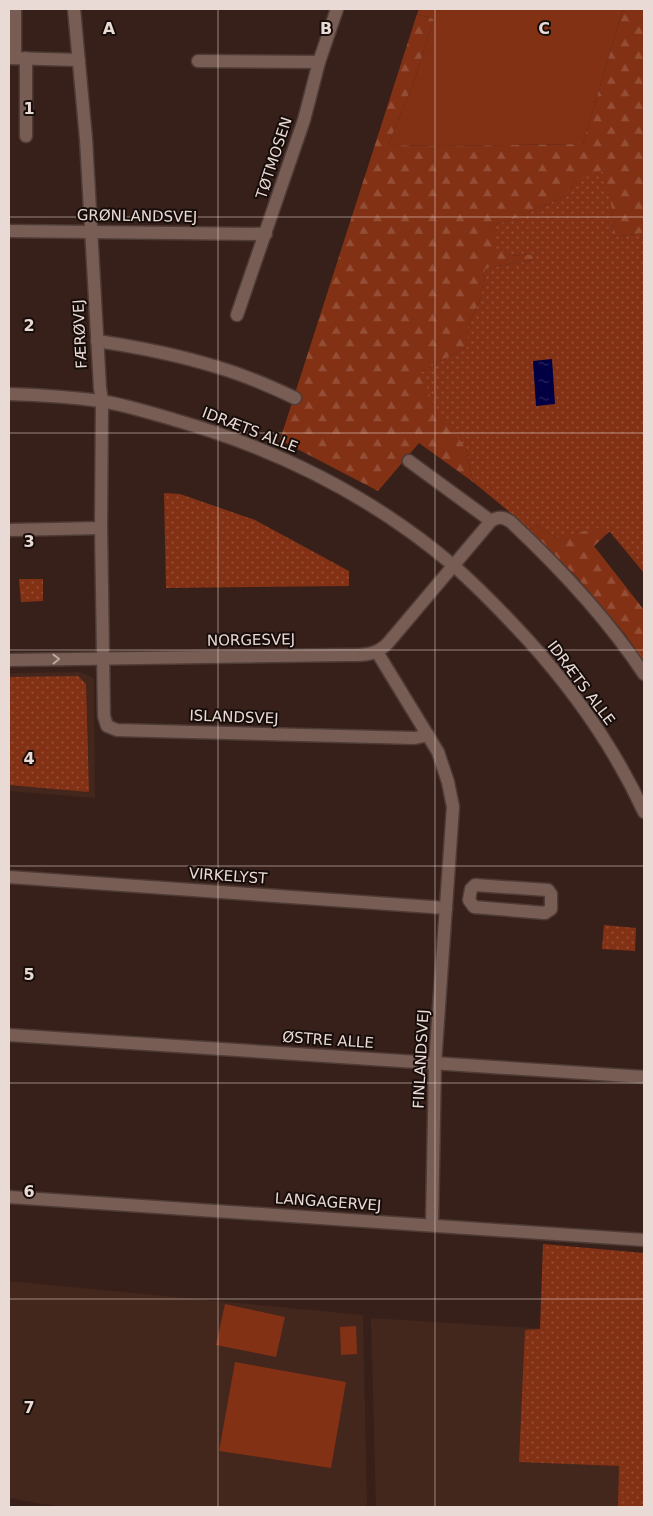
<svg xmlns="http://www.w3.org/2000/svg" width="653" height="1516" viewBox="0 0 653 1516" font-family="'DejaVu Sans',sans-serif">
  <style>
    .built { fill: #43261c }
    .grass { fill: #833115 }
    .forest { fill: url(#forest-firs) }
    .park { fill: url(#park-dots) }
    .water { fill: url(#water-ripples) }
    .lines { fill: none; stroke-linecap: round; stroke-linejoin: round }
    .minor-casing { stroke: #4f3b36; stroke-width: 15 }
    .minor { stroke: #785d54; stroke-width: 12 }
    .oneway { stroke: #bca8a1 }
    .grid { fill: none; stroke: #eadad5; stroke-width: 1; stroke-opacity: 0.55 }
    .labels { text-anchor: middle; dominant-baseline: central; stroke-width: 4; stroke-linejoin: round; paint-order: stroke }
    .street-label { font-size: 15px; fill: #eadad5; stroke: #170d0a }
    .grid-label { font-size: 16px; text-anchor: middle; font-weight: bold; fill: #eadad5; stroke: #170d0a; stroke-width: 4; stroke-linejoin: round; paint-order: stroke }
  </style>
  <defs>
    <pattern id="forest-firs" width="22" height="20" patternUnits="userSpaceOnUse" patternTransform="scale(1.25)"><rect width="22" height="20" fill="#833115"/><path d="M5 1l3.5 6h-7zM16 11l3.5 6h-7z" fill="#954e36"/></pattern>
    <pattern id="park-dots" width="8" height="8" patternUnits="userSpaceOnUse" patternTransform="scale(1.25)"><rect width="8" height="8" fill="#833115"/><path d="M2 2h.1M6 6h.1" fill="none" stroke="#954e36" stroke-width="1.8" stroke-linecap="round"/></pattern>
    <pattern id="water-ripples" width="26" height="14" patternUnits="userSpaceOnUse" patternTransform="scale(1.25)"><rect width="26" height="14" fill="#020042"/><path d="M2 4q2-2 4 0t4 0M15 11q2-2 4 0t4 0" fill="none" stroke="#27255c"/></pattern>
  </defs>
  <rect width="100%" height="100%" fill="#372019"/>
  <!-- built -->
  <g class="built">
    <polygon points="80,672 94,678 95,798 9,791 9,673"/>
    <polygon points="9,1281 363,1315 367,1507 60,1507 9,1498"/>
    <polygon points="371,1318 644,1335 644,1507 376,1507"/>
  </g>
  <!-- grass -->
  <g class="grass">
    <polygon points="419,9 623,9 583,144 442,146 388,145 413,84 434,19 417,14"/>
    <polygon points="225,1304 285,1317 276,1357 216,1345"/>
    <polygon points="356,1326 357,1354 341,1355 340,1327"/>
    <polygon points="235,1362 346,1382 331,1468 219,1451"/>
  </g>
  <!-- forest -->
  <g class="forest">
    <polygon points="623,9 644,9 644,233 613,237 611,204 576,180 566,196 514,219 494,225 511,256 533,254 534,260 486,268 480,300 468,325 468,346 421,372 466,449 473,482 419,443 378,491 280,440 417,14 434,19 413,84 388,145 442,146 583,144"/>
    <polygon points="629,498 610,531 594,546 644,610 644,661 625,634 576,576 529,531 537,525 557,538"/>
  </g>
  <!-- park -->
  <g class="park">
    <polygon points="602,170 611,204 613,237 644,233 644,573 605,526 557,538 537,525 529,531 506,509 473,482 466,449 432,401 421,372 468,346 468,325 480,300 486,268 534,260 532,254 511,256 494,248 494,225 514,219 566,196 576,180"/>
    <polygon points="164,493 180,494 255,520 349,571 349,586 166,588"/>
    <polygon points="19,579 43,579 43,601 21,602"/>
    <polygon points="78,676 86,684 89,792 9,785 9,677"/>
    <polygon points="604,925 636,928 635,951 602,949"/>
    <polygon points="543,1244 644,1253 644,1507 618,1507 619,1466 519,1462 525,1330 540,1329"/>
  </g>
  <!-- water -->
  <polygon class="water" points="552,359 555,404 536,406 533,361"/>
  <g class="lines">
    <defs>
      <g id="minor">
        <polyline points="74,9 86,139 100,388 102,402 101,528 104,716 107,726 117,730 415,738 428,735"/>
        <polyline points="9,58 79,60"/>
        <polyline points="15,58 15,9"/>
        <polyline points="198,61 319,62"/>
        <polyline points="26,136 26,58"/>
        <polyline points="9,231 266,234"/>
        <polyline points="237,315 304,120 319,62 337,9"/>
        <path d="M 97,341 C 138,347 178,355 217,367 C 244,375 270,386 295,398"/>
        <path d="M 9,394 C 39,395 71,397 101,401 C 126,405 151,413 175,420 C 277,449 373,497 454,566 C 480,589 504,614 528,640 C 574,691 615,749 644,812"/>
        <polyline points="409,461 491,521"/>
        <polyline points="9,530 101,528"/>
        <polyline points="377,652 438,752 448,782 453,807 435,1063 432,1225"/>
        <path d="M 9,660 L 345,655 C 362,655 376,656 388,643 L 491,521 C 499,516 504,517 511,522 C 560,568 607,618 644,674"/>
        <polyline points="9,877 446,908"/>
        <polygon points="475,885 548,890 551,894 551,909 545,913 474,907 469,900 471,889"/>
        <polyline points="9,1035 644,1077"/>
        <polyline points="9,1197 644,1240"/>
      </g>
    </defs>
    <!-- minor casing -->
    <use href="#minor" class="minor-casing"/>
    <!-- minor -->
    <use href="#minor" class="minor"/>
  </g>
  <!-- one-way arrows -->
  <defs><path id="oneway-chevron" d="M-2-3.5L2.5 0L-2 3.5" fill="none" stroke-width="1.6" stroke-linecap="round" stroke-linejoin="round" transform="scale(1.25)"/></defs>
  <use class="oneway" href="#oneway-chevron" transform="translate(56 659) rotate(-1)"/>
  <!-- grid -->
  <path class="grid" d="M 218,9 L 218,1507M 435,9 L 435,1507M 9,217 L 644,217M 9,433 L 644,433M 9,650 L 644,650M 9,866 L 644,866M 9,1083 L 644,1083M 9,1299 L 644,1299"/>
  <g class="labels">
    <!-- street labels -->
    <g class="street-label">
      <text transform="translate(274 158) rotate(-72)">TØTMOSEN</text>
      <text transform="translate(137 216) rotate(1)">GRØNLANDSVEJ</text>
      <text transform="translate(80 334) rotate(-93)">FÆRØVEJ</text>
      <text transform="translate(250 430) rotate(21)">IDRÆTS ALLE</text>
      <text transform="translate(251 640) rotate(-1)">NORGESVEJ</text>
      <text transform="translate(581 683) rotate(53)">IDRÆTS ALLE</text>
      <text transform="translate(234 717) rotate(2)">ISLANDSVEJ</text>
      <text transform="translate(228 876) rotate(4)">VIRKELYST</text>
      <text transform="translate(328 1040) rotate(4)">ØSTRE ALLE</text>
      <text transform="translate(421 1059) rotate(-87)">FINLANDSVEJ</text>
      <text transform="translate(328 1202) rotate(4)">LANGAGERVEJ</text>
    </g>
  </g>
  <g class="grid-label">
    <text x="109" y="34">A</text>
    <text x="326" y="34">B</text>
    <text x="544" y="34">C</text>
    <text x="29" y="114">1</text>
    <text x="29" y="331">2</text>
    <text x="29" y="547">3</text>
    <text x="29" y="764">4</text>
    <text x="29" y="980">5</text>
    <text x="29" y="1197">6</text>
    <text x="29" y="1413">7</text>
  </g>
  <!-- border -->
  <rect width="653" height="1516" fill="none" stroke="#eadad5" stroke-width="20"/>
</svg>
